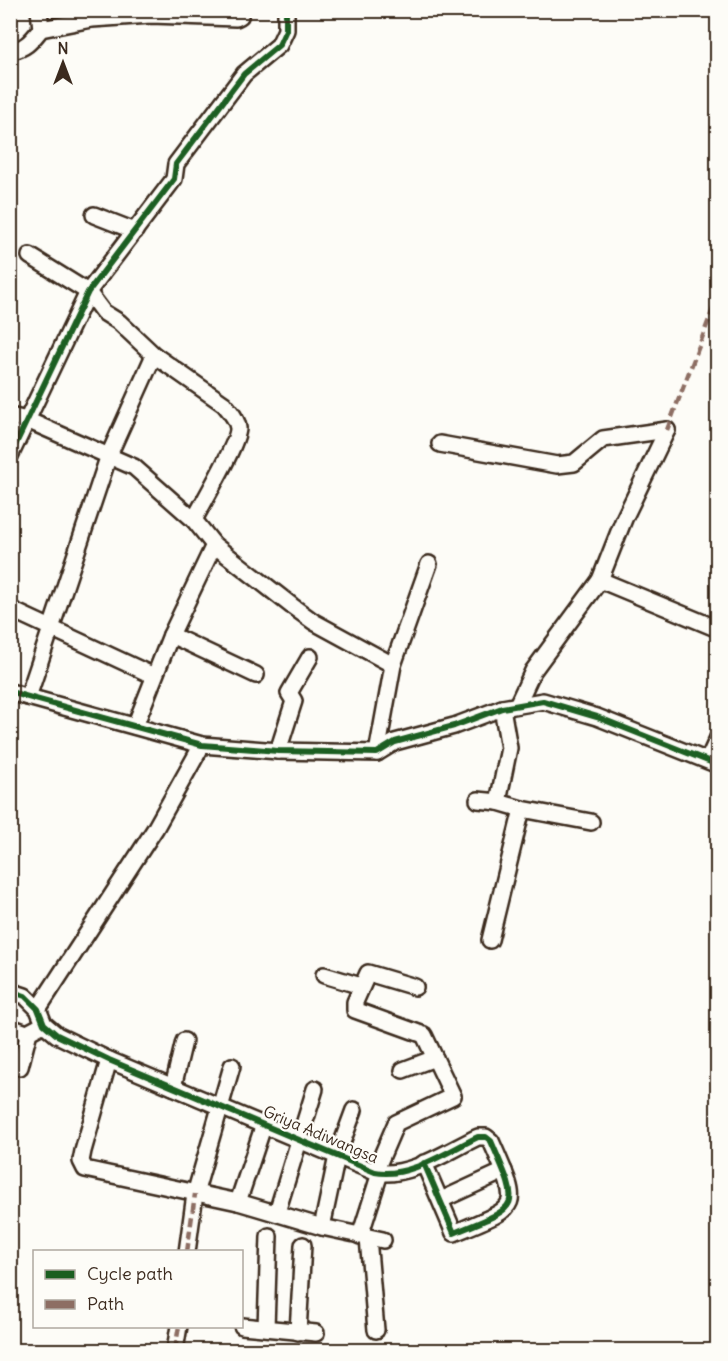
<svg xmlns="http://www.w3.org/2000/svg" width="728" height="1361" viewBox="0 0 728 1361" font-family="Delius,sans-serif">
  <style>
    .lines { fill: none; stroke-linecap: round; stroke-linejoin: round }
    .minor-casing { stroke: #3b2a1e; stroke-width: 20 }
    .minor { stroke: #fdfcf7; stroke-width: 15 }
    .quiet { stroke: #8d6e63; stroke-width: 4.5; stroke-dasharray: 9 4.5; stroke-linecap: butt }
    .cycleway-casing { stroke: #fdfcf7; stroke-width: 10 }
    .cycleway { stroke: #1b5e20; stroke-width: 6 }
    .labels { text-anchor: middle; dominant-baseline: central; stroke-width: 4.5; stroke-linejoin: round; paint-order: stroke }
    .street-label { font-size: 16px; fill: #3b2a1e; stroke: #fdfcf7 }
  </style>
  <rect width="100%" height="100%" fill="#fdfcf7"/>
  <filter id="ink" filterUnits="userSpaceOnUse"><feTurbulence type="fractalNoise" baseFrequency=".0167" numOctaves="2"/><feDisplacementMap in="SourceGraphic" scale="12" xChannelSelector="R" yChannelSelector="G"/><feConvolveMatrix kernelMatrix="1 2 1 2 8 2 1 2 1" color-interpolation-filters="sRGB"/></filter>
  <g filter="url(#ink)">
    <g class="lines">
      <defs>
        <g id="minor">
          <polyline points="39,10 41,29"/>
          <path d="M 10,51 C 26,49 32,40 41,29 L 92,19 L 151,15 L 236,18 L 240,16 L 239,10"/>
          <polyline points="94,215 135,231"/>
          <path d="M 30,256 L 88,292 L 103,312 L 119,322 L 154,355 L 224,404 C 230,411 237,419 238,428 C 239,442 202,504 194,520"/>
          <polyline points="10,416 27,420 134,467 194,520 214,545 292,606 314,622 393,665"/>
          <polyline points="440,444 557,465 574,463 603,439 667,430"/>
          <polyline points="10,456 88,292 174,179 176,164 244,74 279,45 286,30 286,10"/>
          <polyline points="600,580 718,629"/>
          <polyline points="10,609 154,676"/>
          <polyline points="171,635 256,675"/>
          <polyline points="10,692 202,745 278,751 377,753 395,742 454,726 502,708 543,701 597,717 718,765"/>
          <polyline points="28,697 109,455 154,355"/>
          <polyline points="518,703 533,671 600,580 624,519 667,430"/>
          <polyline points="502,708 509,748 498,802 522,809 591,822"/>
          <polyline points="135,726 171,635 214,545"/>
          <polyline points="278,751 294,701 289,693 310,657"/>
          <polyline points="377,753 393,665 429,564"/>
          <polyline points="708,760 718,738"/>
          <polyline points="478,800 498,802"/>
          <polyline points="490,940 522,809"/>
          <polyline points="324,975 361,986"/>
          <path d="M 10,991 L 25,996 L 38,1009 L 44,1024 L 57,1035 L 109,1060 L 375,1172 C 408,1179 448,1151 478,1137 L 486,1137 L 491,1141 C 521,1210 522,1205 454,1233 L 424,1163"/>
          <polyline points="38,1009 155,829 202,745"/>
          <polyline points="10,1027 24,1032"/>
          <polyline points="109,1060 83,1151 81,1161 85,1169 238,1202 322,1227 383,1240"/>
          <polyline points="20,1067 29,1032 44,1024"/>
          <polyline points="403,1070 435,1058"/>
          <polyline points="173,1087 184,1041"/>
          <polyline points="375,1172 396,1123 453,1096 424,1035 355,1010 355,1002 368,973 415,987"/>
          <polyline points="441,1200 504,1171"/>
          <polyline points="238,1202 264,1124"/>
          <polyline points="277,1212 315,1089"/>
          <polyline points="322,1227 337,1156 354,1110"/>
          <polyline points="360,1236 380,1173"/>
          <polyline points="368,1238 376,1330"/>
          <polyline points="187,1252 195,1194 232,1066"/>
          <polyline points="242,1326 316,1333"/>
          <polyline points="266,1328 269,1236"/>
          <polyline points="298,1332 303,1245"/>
          <polyline points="175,1350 179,1326"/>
        </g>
      </defs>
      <!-- minor casing -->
      <use href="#minor" class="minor-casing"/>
      <!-- minor -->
      <use href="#minor" class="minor"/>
      <!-- quiet -->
      <g class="quiet">
        <polyline points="667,430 718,296"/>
        <polyline points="187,1252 195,1194"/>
        <polyline points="175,1350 179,1326"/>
      </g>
      <defs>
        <g id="cycleway">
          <polyline points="10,456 88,292 174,179 176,164 244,74 279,45 286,30 286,10"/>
          <polyline points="10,692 202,745 278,751 377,753 395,742 454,726 502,708 543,701 597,717 718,765"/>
          <path d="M 10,991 L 25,996 L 38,1009 L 44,1024 L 57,1035 L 109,1060 L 375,1172 C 408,1179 448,1151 478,1137 L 486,1137 L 491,1141 C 521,1210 522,1205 454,1233 L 424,1163"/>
        </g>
      </defs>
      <!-- cycleway casing -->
      <use href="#cycleway" class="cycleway-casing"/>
      <!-- cycleway -->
      <use href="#cycleway" class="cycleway"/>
    </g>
  </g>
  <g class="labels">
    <!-- street labels -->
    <g class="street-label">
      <text transform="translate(321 1134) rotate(23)">Griya Adiwangsa</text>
    </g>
  </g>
  <!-- margin -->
  <rect width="728" height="1361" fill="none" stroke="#fdfcf7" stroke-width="36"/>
  <rect x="18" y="18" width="692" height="1325" fill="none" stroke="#3b2a1e" stroke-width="2" filter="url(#ink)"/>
  <!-- legend -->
  <rect x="33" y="1250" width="210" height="78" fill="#fdfcf7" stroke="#afa8a0" stroke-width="1.5"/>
  <rect x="45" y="1270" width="30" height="9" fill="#1b5e20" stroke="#afa8a0" stroke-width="1.5"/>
  <text x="87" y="1280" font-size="18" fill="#3b2a1e">Cycle path</text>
  <rect x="45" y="1300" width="30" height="9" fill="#8d6e63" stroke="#afa8a0" stroke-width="1.5"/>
  <text x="87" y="1310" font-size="18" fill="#3b2a1e">Path</text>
  <!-- north arrow -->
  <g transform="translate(63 63)" stroke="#fdfcf7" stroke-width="4.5" paint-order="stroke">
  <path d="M0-4.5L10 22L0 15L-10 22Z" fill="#3b2a1e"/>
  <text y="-9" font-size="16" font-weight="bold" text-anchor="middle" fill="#3b2a1e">N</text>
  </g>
</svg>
